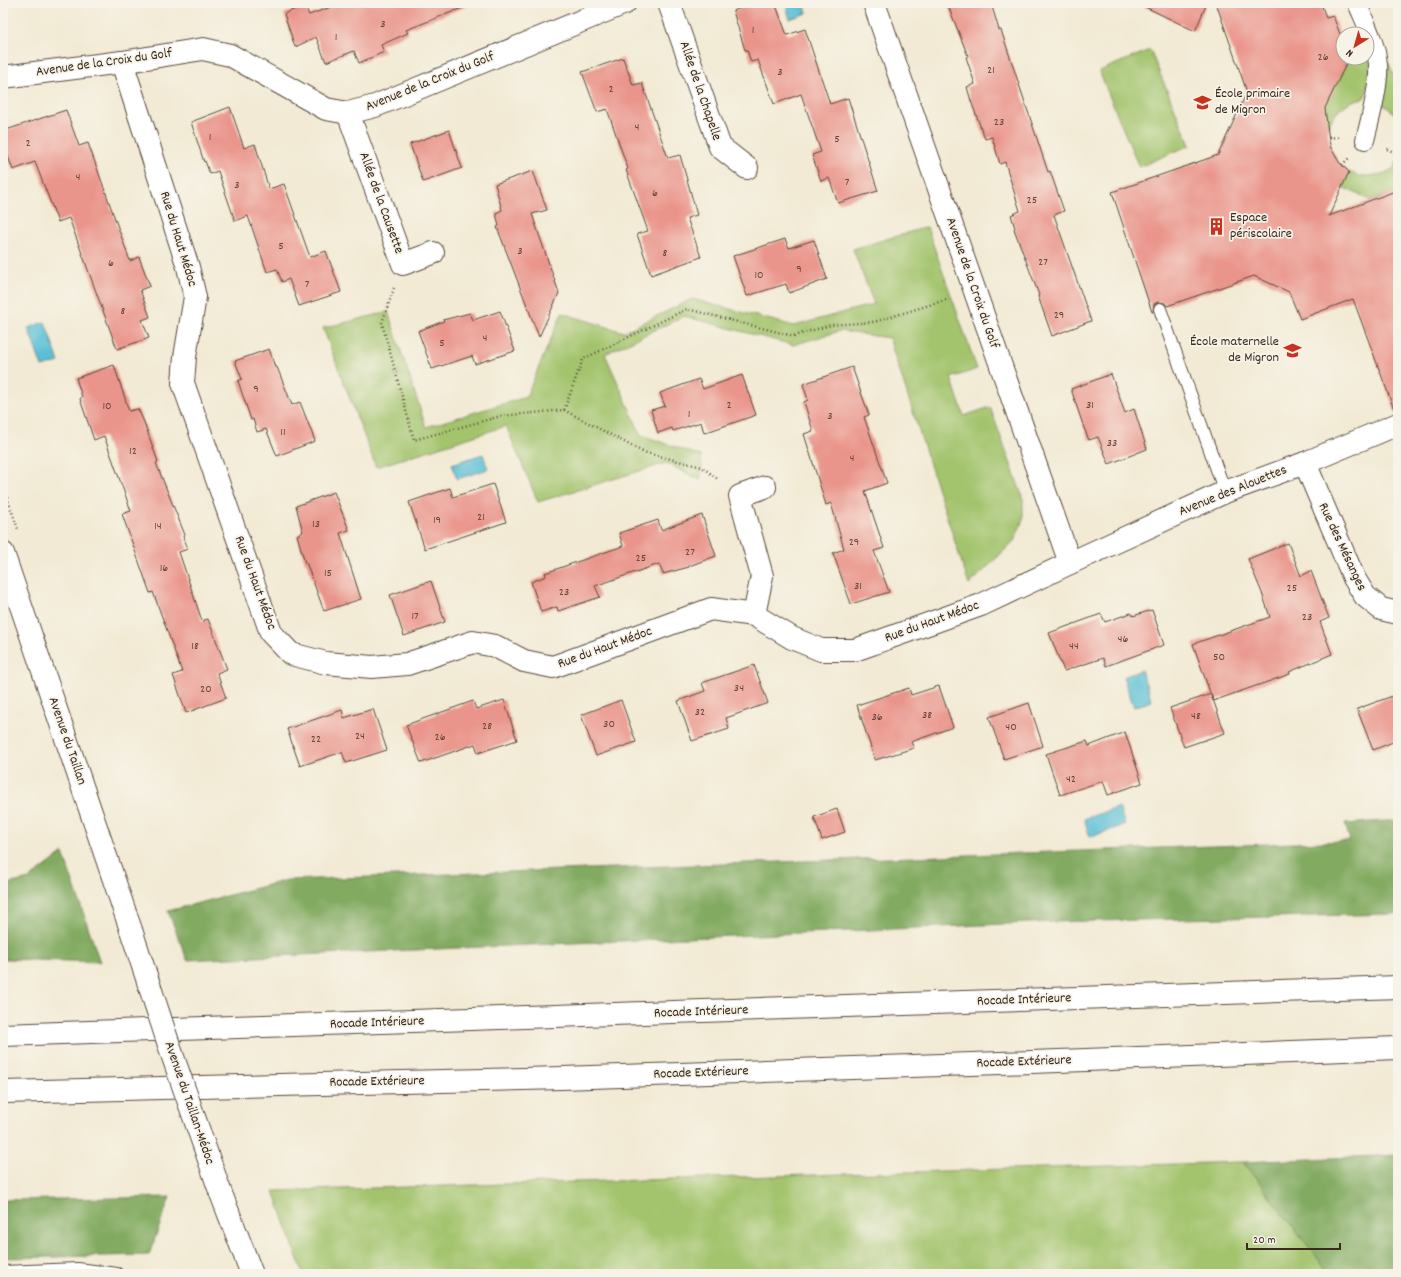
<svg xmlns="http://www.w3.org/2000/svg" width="1401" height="1277" viewBox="0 0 1401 1277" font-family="Dekko,sans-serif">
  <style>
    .green { fill: #a3c46d; stroke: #6f7746 }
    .forest { fill: #82aa60; stroke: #5e6a3f }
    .water { fill: #59bfd6; stroke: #4a747a }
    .building { fill: #ea958b }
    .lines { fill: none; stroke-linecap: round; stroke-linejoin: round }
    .service-casing { stroke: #564739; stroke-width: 14 }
    .pedestrian-casing { stroke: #564739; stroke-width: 20 }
    .minor-casing { stroke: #564739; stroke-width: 24 }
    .tertiary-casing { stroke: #564739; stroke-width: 24 }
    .motorway-casing { stroke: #564739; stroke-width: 24 }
    .path { stroke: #564739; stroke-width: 2.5; stroke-dasharray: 1 3; stroke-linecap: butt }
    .service { stroke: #fff; stroke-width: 12 }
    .pedestrian { stroke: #fff; stroke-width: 18 }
    .minor { stroke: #fff; stroke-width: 22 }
    .tertiary { stroke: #fff; stroke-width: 22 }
    .motorway { stroke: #fff; stroke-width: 22 }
    .tertiary-bridge-casing { stroke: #564739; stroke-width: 24; stroke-linecap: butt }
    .tertiary-bridge { stroke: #fff; stroke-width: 22 }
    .labels { text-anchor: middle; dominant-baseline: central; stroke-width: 3.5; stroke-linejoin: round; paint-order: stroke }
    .number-label { font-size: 12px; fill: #674539 }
    .street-label { font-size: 14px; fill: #3b2a1e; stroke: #f7f3e8 }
    .poi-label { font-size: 14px; fill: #3b2a1e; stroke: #f7f3e8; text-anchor: start }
  </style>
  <rect width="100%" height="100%" fill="#f7f3e8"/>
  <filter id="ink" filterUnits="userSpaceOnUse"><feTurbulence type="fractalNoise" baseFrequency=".025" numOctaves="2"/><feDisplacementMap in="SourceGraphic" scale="8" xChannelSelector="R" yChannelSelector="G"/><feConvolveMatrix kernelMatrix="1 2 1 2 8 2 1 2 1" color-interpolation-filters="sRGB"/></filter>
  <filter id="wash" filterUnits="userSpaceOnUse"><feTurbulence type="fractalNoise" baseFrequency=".012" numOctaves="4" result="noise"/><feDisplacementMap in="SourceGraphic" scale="16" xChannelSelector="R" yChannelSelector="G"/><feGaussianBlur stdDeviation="0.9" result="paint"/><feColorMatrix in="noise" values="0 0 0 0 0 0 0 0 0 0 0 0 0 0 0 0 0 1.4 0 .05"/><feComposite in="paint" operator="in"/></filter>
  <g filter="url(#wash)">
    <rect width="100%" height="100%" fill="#f2ead4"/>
    <!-- green -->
    <g class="green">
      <polygon points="1150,50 1190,145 1139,167 1099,71"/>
      <path d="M 1367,52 C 1374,67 1368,83 1365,98 C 1347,100 1335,111 1328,127 L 1313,120 L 1332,80 L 1338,83 L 1349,58 L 1367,58 Z"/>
      <polygon points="1389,63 1398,86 1398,117 1387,107 1381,104"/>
      <polygon points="1397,161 1398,162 1398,190 1371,200 1342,187 1349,172 1359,176 1372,176 1385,173 1394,168"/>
      <polygon points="927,227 977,369 951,378 964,416 990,407 1023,498 1023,520 1014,541 969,585 889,338 840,331 793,345 684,316 605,354 641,435 701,456 702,467 700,480 666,463 538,502 506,426 376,467 323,328 388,312 426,427 526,397 562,313 624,332 692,299 794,326 874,304 853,249"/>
      <polygon points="1243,1162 1330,1274 303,1274 274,1191"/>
    </g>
    <!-- forest -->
    <g class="forest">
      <polygon points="1398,820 1398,914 1052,922 187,960 168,911 287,880 1350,841 1345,824"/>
      <polygon points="63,853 100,962 3,959 3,885 29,879"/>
      <polygon points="1398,1155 1398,1274 1330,1274 1243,1162"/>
      <polygon points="170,1197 149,1255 3,1258 3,1200"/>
    </g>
    <!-- water -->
    <g class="water">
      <polygon points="785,3 804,3 807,13 790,19"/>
      <polygon points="45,322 59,362 42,367 28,328"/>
      <polygon points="483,454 488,469 457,479 452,464"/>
      <polygon points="1141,670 1152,701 1134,707 1123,677"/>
      <polygon points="1119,807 1125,825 1090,837 1084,819"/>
    </g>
    <g id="blocks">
      <!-- building -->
      <g class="building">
        <polygon points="342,3 470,3 470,5 406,30 408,33 381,45 384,52 359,63 354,51 326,62 316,37 295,47 284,14 305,5 309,15"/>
        <polygon points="755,3 775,3 787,35 805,29 830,104 848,98 878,191 838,203 829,178 821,181 812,155 821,152 801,94 774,104 758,60 751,62 747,50 745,50 733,11"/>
        <polygon points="947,3 991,3 999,30 1001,30 1048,172 1050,171 1064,211 1054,215 1091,321 1052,336 1038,296 1039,295 1014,229 1015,228 1011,215 1020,211 1005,162 1000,164 992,137 985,139 971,101 967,87 975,84 966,57 968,56"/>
        <polygon points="1137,3 1207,3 1195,31"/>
        <polygon points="1216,3 1321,3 1326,18 1333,16 1343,42 1343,58 1349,58 1325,108 1329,141 1331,148 1339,162 1349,172 1329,216 1398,190 1398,412 1395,412 1353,299 1300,319 1289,292 1254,276 1167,306 1165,303 1158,302 1154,304 1153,312 1152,312 1112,192 1218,155 1247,92"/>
        <polygon points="623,58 633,85 642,83 668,158 680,155 697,215 687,218 701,257 651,275 637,234 648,231 626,170 628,169 607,109 597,112 582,72"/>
        <polygon points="230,107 244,148 255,144 269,189 284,184 310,257 326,251 341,292 299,306 289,279 282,282 277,269 267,272 248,216 235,221 218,171 210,174 205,161 204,162 191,122"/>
        <polygon points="66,110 79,146 88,143 130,261 139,257 150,286 140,290 150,317 142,320 149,338 117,349 69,218 58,222 35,162 13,170 3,143 3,131"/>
        <polygon points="449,130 462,168 423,182 410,144"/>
        <polygon points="533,171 547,210 532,214 559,293 539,337 497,227 499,226 496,213 502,210 495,184"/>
        <polygon points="785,239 789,248 814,240 827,279 789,293 786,284 747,296 733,256"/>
        <polygon points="500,311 515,351 475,364 472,356 432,369 418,331 444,321 443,320 470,313 473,320"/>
        <polygon points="269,349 275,367 277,367 292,405 300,402 315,441 277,456 266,429 257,432 253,419 251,420 238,381 242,379 235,361"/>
        <polygon points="114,365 129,411 138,409 144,422 158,462 156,463 185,535 183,536 188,549 179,552 202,621 208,619 227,669 217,673 226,698 186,713 173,675 182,672 153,592 150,593 122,514 131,511 104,436 94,440 80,399 82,397 76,378"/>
        <polygon points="852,367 869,415 864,417 887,483 865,491 884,548 874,551 889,592 851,604 833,553 844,549 831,503 826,505 804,434 813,431 804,402 808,400 803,384"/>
        <polygon points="1111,374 1125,413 1134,409 1147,449 1109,464 1098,437 1089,440 1084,428 1071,389"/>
        <polygon points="742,375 756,415 704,433 701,422 673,431 672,428 658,433 651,410 665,406 660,393 699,379 703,389"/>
        <polygon points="493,484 506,522 425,549 409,502 450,488 453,497"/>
        <polygon points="334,492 349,530 340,533 361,599 324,611 306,562 305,563 297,535 303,532 296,506"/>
        <polygon points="702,515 716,556 689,566 689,567 663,574 659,564 595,586 600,597 558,611 557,607 541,612 531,582 546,576 545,573 623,546 619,533 658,520 661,530"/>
        <polygon points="1288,543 1301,576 1311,571 1329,618 1320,622 1332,654 1289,672 1290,674 1213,701 1193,644 1270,617 1262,593 1248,559"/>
        <polygon points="431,581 445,622 404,636 390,595"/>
        <polygon points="1152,610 1164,645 1106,666 1103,658 1064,671 1049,633 1101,614 1105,622 1131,613 1133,616"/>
        <polygon points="754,665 768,703 726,718 729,729 692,741 678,701 705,691 702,683"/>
        <polygon points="939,686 953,727 911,742 914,748 875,760 857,705 909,688 911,695"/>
        <polygon points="1211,694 1225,733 1184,747 1170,708"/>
        <polygon points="1398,694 1398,740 1373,750 1357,709"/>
        <polygon points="504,700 517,740 478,753 475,744 421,763 406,725 473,701 476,709"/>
        <polygon points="621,700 636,742 596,756 581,715"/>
        <polygon points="1029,703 1043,746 1004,759 989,717"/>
        <polygon points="373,709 387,750 346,763 342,752 300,766 287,729 342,710 344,718"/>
        <polygon points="1125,732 1142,783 1108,795 1103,781 1060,795 1046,754 1087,741 1089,746"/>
        <polygon points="837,809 845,832 822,840 814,817"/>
      </g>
    </g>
  </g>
  <g filter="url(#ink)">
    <use href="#blocks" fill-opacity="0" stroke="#564739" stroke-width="1"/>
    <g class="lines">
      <defs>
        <g id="service">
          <polyline points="1160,309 1225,492"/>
          <polyline points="3,1272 78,1269 117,1274"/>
        </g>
        <path id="pedestrian" d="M 1357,3 C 1365,22 1376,43 1378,64 C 1380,84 1370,120 1365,140"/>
        <g id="minor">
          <polyline points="669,3 720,147 747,168"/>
          <polyline points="874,3 1070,563"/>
          <polyline points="122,62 188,267 195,297 185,357 183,383 271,633 291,654 326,663 372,667 407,664 473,642 495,646 524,661 553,667 711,609 754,615 792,638 821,650 855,650 981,605 1070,563 1225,492 1305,463 1398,424"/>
          <polyline points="3,77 122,62 203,49 230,55 326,109 348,113 375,106 625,3"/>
          <polyline points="348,113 403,264 433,253"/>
          <polyline points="1305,463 1354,578 1365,596 1381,609 1398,613"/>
          <polyline points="754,615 762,576 740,496 765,487"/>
        </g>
        <g id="tertiary">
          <polyline points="3,553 131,930"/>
          <polyline points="220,1191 252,1274"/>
        </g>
        <g id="motorway">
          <polyline points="3,1035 1398,987"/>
          <polyline points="3,1092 562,1078 1059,1061 1398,1048"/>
        </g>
      </defs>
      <!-- service casing -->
      <use href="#service" class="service-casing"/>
      <!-- pedestrian casing -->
      <use href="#pedestrian" class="pedestrian-casing"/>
      <!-- minor casing -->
      <use href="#minor" class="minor-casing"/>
      <!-- tertiary casing -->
      <use href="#tertiary" class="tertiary-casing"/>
      <!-- motorway casing -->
      <use href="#motorway" class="motorway-casing"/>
      <!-- path -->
      <g class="path">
        <polyline points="1329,137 1340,138"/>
        <polyline points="1387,149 1398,154"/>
        <polyline points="1342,165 1349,158"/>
        <polyline points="394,288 382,323 414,440 501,416 564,410 583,359 687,309 793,336 831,325 874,322 949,299"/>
        <polyline points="564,410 643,452 702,467 719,480"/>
        <polyline points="3,486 18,529"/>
      </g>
      <!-- service -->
      <use href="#service" class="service"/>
      <!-- pedestrian -->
      <use href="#pedestrian" class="pedestrian"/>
      <!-- minor -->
      <use href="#minor" class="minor"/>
      <!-- tertiary -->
      <use href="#tertiary" class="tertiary"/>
      <!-- motorway -->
      <use href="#motorway" class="motorway"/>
      <defs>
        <polyline id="tertiary-bridge" points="131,930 173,1057 220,1191"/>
      </defs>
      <!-- tertiary-bridge casing -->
      <use href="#tertiary-bridge" class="tertiary-bridge-casing"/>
      <!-- tertiary-bridge -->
      <use href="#tertiary-bridge" class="tertiary-bridge"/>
    </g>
  </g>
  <!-- icons -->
  <defs>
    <symbol id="school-bare" viewBox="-9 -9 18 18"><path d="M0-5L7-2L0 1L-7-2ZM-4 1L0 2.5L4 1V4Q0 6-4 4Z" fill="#c8321e" stroke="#f7f3e8" stroke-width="2.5" paint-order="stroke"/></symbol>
    <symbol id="building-bare" viewBox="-9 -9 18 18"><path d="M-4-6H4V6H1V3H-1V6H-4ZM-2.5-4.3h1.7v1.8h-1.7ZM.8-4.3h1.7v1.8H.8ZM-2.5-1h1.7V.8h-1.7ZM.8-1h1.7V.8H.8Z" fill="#c8321e" stroke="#f7f3e8" stroke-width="2.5" paint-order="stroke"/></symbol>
  </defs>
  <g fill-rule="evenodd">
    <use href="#school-bare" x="1190" y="90" width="25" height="25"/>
    <use href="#building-bare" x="1204" y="214" width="25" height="25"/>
    <use href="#school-bare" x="1280" y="338" width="25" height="25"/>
  </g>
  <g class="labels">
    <!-- number labels -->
    <g class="number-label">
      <text x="383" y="24">3</text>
      <text x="753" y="30">1</text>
      <text x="336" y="37">1</text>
      <text x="1323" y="57">26</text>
      <text x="991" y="70">21</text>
      <text x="780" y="72">3</text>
      <text x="611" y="89">2</text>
      <text x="999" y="122">23</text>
      <text x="637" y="127">4</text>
      <text x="210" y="137">1</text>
      <text x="837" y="139">5</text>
      <text x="28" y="143">2</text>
      <text x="78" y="177">4</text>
      <text x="847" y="182">7</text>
      <text x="237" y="185">3</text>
      <text x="655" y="193">6</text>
      <text x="1032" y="200">25</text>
      <text x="281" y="246">5</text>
      <text x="520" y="251">3</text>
      <text x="665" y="253">8</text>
      <text x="1043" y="262">27</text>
      <text x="111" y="263">6</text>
      <text x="799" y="269">9</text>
      <text x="759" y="275">10</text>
      <text x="307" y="284">7</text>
      <text x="123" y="311">8</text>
      <text x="1059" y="315">29</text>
      <text x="485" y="338">4</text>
      <text x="442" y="343">5</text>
      <text x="256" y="389">9</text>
      <text x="729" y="405">2</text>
      <text x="1090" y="405">31</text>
      <text x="107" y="406">10</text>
      <text x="689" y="414">1</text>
      <text x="830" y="416">3</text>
      <text x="283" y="432">11</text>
      <text x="1112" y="443">33</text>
      <text x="133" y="451">12</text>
      <text x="852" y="458">4</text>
      <text x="481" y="517">21</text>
      <text x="437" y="520">19</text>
      <text x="316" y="524">13</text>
      <text x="158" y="526">14</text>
      <text x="854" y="542">29</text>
      <text x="690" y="552">27</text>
      <text x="641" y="558">25</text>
      <text x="164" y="568">16</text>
      <text x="328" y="573">15</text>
      <text x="858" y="586">31</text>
      <text x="1292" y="588">25</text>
      <text x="564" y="592">23</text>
      <text x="415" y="616">17</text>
      <text x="1307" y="617">23</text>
      <text x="1123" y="639">46</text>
      <text x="195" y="646">18</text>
      <text x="1074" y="646">44</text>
      <text x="1219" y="657">50</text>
      <text x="739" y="688">34</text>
      <text x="206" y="689">20</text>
      <text x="700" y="712">32</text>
      <text x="927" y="715">38</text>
      <text x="1196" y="716">48</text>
      <text x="877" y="717">36</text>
      <text x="609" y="724">30</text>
      <text x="487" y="726">28</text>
      <text x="1011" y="727">40</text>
      <text x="360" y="736">24</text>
      <text x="440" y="737">26</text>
      <text x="316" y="739">22</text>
      <text x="1071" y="779">42</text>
    </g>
    <!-- street labels -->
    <g class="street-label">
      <text transform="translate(104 63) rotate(-8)">Avenue de la Croix du Golf</text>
      <text transform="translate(430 82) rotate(-22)">Avenue de la Croix du Golf</text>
      <text transform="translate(700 91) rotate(71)">Allée de la Chapelle</text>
      <text transform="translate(381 203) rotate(70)">Allée de la Causette</text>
      <text transform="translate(178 239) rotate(73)">Rue du Haut Médoc</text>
      <text transform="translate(972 283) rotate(71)">Avenue de la Croix du Golf</text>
      <text transform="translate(1233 491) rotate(-22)">Avenue des Alouettes</text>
      <text transform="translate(1342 547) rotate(65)">Rue des Mésanges</text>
      <text transform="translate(255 583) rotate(70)">Rue du Haut Médoc</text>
      <text transform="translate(932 622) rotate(-20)">Rue du Haut Médoc</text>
      <text transform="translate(605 648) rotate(-20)">Rue du Haut Médoc</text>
      <text transform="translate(67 741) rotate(71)">Avenue du Taillan</text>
      <text transform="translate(1024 1000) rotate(-2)">Rocade Intérieure</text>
      <text transform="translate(701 1012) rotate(-2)">Rocade Intérieure</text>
      <text transform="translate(377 1023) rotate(-2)">Rocade Intérieure</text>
      <text transform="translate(1024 1062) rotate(-2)">Rocade Extérieure</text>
      <text transform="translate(701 1073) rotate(-2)">Rocade Extérieure</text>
      <text transform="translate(377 1082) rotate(-1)">Rocade Extérieure</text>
      <text transform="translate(189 1103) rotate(71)">Avenue du Taillan-Médoc</text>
    </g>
    <!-- poi labels -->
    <g class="poi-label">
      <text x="1215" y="94">École primaire<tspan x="1215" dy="16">de Migron</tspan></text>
      <text x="1230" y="218">Espace<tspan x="1230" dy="16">périscolaire</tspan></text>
      <text x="1279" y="342" text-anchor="end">École maternelle<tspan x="1279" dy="16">de Migron</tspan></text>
    </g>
  </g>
  <!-- margin -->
  <rect width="1401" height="1277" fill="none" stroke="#f7f3e8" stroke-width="16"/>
  <!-- north arrow -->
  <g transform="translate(1355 46) rotate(217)"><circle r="19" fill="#f7f3e8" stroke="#aca397"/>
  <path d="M0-3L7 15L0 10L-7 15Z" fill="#c8321e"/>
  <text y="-6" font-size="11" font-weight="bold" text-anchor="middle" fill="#3b2a1e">N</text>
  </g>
  <!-- scale -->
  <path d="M1247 1243v6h93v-6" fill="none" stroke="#3b2a1e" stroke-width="2"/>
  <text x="1253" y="1243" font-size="12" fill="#3b2a1e" stroke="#f7f3e8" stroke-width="3" paint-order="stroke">20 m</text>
</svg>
